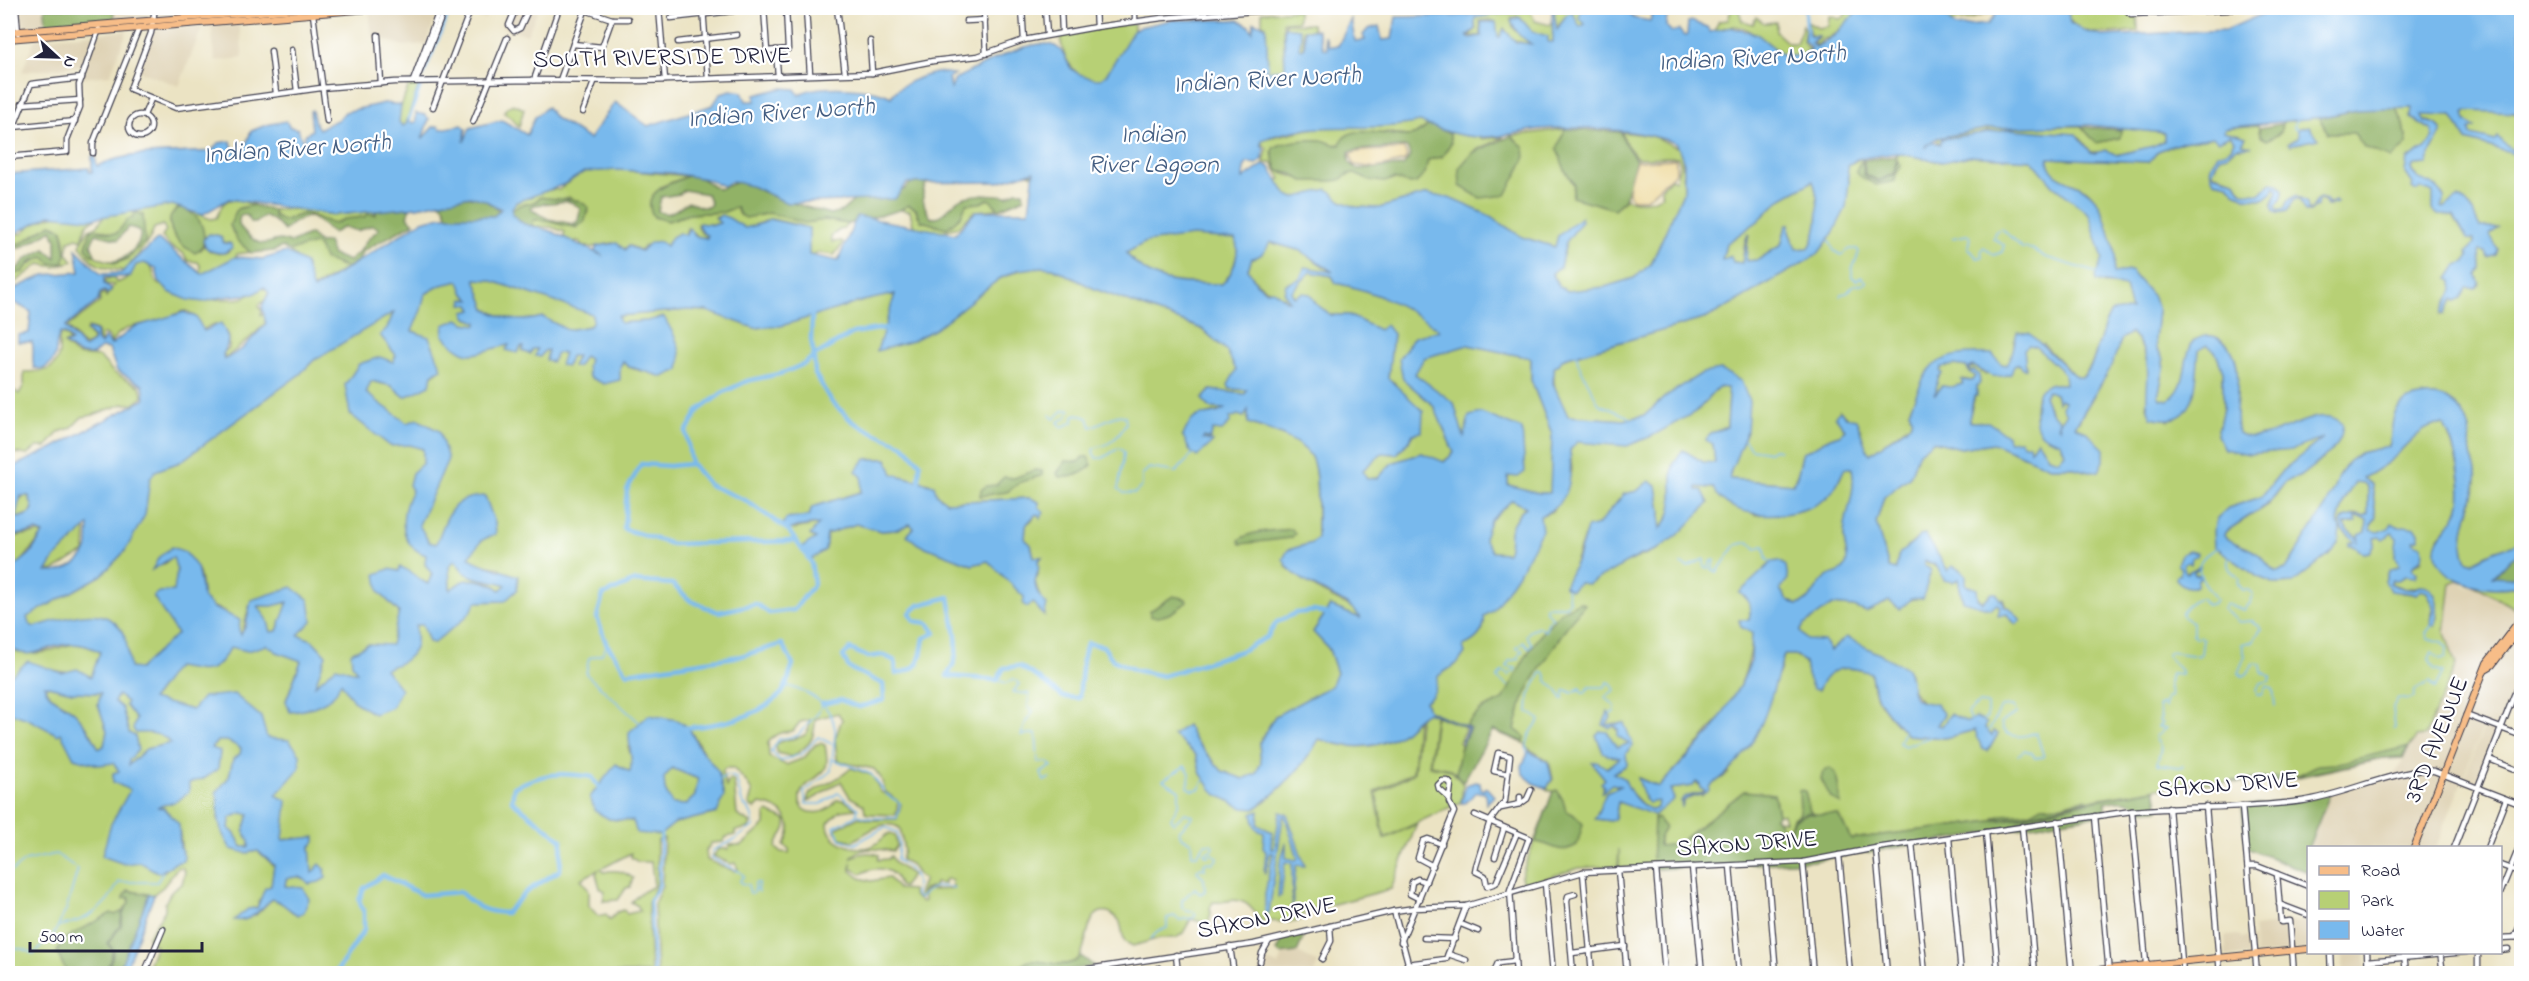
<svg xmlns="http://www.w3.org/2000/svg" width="2529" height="981" viewBox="0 0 2529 981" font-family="'Indie Flower',sans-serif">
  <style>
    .built { fill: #dfd3b5 }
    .green { fill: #b7d075; stroke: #6c7958; stroke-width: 1.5; fill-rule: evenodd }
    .forest { fill: #91b266; stroke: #5a6a50; stroke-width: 1.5; fill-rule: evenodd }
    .sand { fill: #eeda9e; stroke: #887e6c; stroke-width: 1.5 }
    .water { fill: #78b9ed; stroke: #4d6e94; stroke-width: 1.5; fill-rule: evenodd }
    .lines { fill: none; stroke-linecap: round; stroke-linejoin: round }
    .stream { stroke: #78b9ed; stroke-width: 1.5 }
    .canal { stroke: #78b9ed; stroke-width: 3 }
    .river { stroke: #78b9ed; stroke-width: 4.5 }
    .minor-casing { stroke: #403f4f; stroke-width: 7 }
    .major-casing { stroke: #403f4f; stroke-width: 8 }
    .minor { stroke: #fff; stroke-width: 4.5 }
    .major { stroke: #f7bd88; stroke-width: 6 }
    .labels { text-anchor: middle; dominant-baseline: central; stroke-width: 4.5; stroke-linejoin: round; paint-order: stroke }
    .street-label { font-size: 24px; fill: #22223b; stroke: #fff }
    .water-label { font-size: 26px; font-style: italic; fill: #445e82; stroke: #fff }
  </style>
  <rect width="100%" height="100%" fill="#fff"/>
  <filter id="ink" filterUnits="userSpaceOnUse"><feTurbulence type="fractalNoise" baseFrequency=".0167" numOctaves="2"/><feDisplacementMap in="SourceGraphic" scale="12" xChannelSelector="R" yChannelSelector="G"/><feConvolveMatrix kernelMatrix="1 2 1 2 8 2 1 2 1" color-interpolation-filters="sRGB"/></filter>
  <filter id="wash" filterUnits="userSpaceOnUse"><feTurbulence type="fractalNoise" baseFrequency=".008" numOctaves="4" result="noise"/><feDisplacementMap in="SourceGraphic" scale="24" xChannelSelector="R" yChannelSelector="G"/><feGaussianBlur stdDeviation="1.35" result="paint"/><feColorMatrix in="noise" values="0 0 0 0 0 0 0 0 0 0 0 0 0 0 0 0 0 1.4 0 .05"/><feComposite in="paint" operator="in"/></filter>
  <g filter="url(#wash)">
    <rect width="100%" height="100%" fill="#ebe3c3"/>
    <!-- built -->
    <g class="built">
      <polygon points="12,8 45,8 46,27 14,29"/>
      <polygon points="121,8 269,8 115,21 114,14 121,13"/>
      <polygon points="396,8 439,8 426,44 404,46 372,36 369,11"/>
      <polygon points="447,8 490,8 485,19"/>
      <polygon points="510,8 539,8 527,35 502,27"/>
      <polygon points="239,22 243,58 215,61 211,24"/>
      <polygon points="203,25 179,86 137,70 153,29"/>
      <polygon points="127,31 110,75 82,78 87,65 22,72 35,39"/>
      <polygon points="2458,580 2466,587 2476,586 2482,589 2521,612 2521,676 2501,728 2485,722 2436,847 2310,848 2330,794 2393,777 2456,665 2445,633 2449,585"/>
      <polygon points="2486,723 2498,728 2475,785 2463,781"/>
      <polygon points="2281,922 2308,922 2308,949 2256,956 2253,927 2279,924"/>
      <polygon points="2239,935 2242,938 2253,937 2254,955 2226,957 2225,936"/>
      <polygon points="1298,953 1318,963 1314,973 1259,973 1265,960 1278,965 1283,955"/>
      <polygon points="2342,953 2365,953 2366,973 2344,973"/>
    </g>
    <!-- green -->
    <g class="green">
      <path d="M 1524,8 L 1529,9 L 1535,21 L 1550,25 L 1553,21 L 1552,8 L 1555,28 L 1553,42 L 1547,43 L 1547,36 L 1532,33 L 1521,18 L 1516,16 L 1511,19 C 1512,32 1522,36 1531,43 L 1529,45 L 1512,39 L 1504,28 L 1500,37 L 1496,37 L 1496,23 L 1489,20 L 1480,21 L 1481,36 L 1468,36 L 1476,30 L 1474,19 L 1476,17 L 1511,13 L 1508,9 Z"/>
      <polygon points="1558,8 1581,9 1580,18 1585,24 1580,27 1572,12 1560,22 1557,30 1554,13"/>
      <path d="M 1732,8 L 1739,10 L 1742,21 L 1753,24 L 1756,17 L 1764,23 L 1776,22 L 1776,32 L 1788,43 L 1796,43 L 1803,25 L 1805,30 L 1803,41 L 1807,48 L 1811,49 C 1778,74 1769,27 1732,26 C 1726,26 1720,30 1714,31 L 1719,21 L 1728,20 Z"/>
      <polygon points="1847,8 1880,8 1869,8 1863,11 1829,38 1823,39 1817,46 1813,44 1819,36 1810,35 1807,22 1818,28 1828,26 1829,16 1840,19 1845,16"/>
      <path d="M 1921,8 C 1940,8 1960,17 1977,15 C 1990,14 2000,6 2013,8 L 2008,11 L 1989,13 L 1966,20 L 1948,23 L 1929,9 Z"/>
      <path d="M 2088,8 L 2122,8 L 2127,14 L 2137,15 L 2138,31 C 2113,31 2088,41 2068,19 L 2067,12 Z"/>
      <polygon points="1298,10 1298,21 1283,22 1285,69 1265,72 1266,26 1262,23 1262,12"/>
      <path d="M 1134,23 L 1134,32 L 1116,80 C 1109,80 1098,82 1091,80 C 1070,75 1061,52 1060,34 Z"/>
      <polygon points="1285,23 1312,24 1313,31 1303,30 1303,49 1299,50 1285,28"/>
      <polygon points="410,82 420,83 406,125 393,142 399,112"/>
      <polygon points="513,104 524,109 519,127 511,117 504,113 507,107"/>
      <path d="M 2395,107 L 2412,108 L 2411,118 L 2432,130 L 2433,137 L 2427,147 L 2407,160 L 2405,172 L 2413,184 L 2412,188 L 2417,191 L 2421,188 L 2434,193 L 2433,210 L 2438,215 L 2453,216 L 2467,238 L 2474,240 L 2474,244 L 2467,252 L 2469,255 L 2466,262 L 2457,265 L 2448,279 L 2452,281 L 2453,290 L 2442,315 L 2444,314 L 2453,298 L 2455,301 L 2467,288 L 2476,288 L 2479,284 L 2477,275 L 2481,269 L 2480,251 L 2486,252 L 2488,258 L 2496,255 L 2498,249 L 2489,235 L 2497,229 L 2480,228 C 2473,216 2472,202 2458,198 L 2443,208 L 2441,206 L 2445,197 C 2434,182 2415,183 2411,169 L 2414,165 L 2428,164 C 2428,151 2438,143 2442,130 L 2436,124 L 2421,118 L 2421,114 L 2452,116 L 2467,140 L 2521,156 L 2521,542 L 2494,551 L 2472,562 L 2467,561 C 2455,537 2474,505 2476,480 C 2478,469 2473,464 2471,454 C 2469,446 2472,435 2469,427 C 2462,404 2443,392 2420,397 C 2413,398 2405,401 2400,406 C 2390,417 2393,433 2389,446 L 2360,453 L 2348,462 L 2337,480 L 2327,504 L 2286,569 L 2277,572 C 2268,568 2267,561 2259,555 C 2249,546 2234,545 2224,536 L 2225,532 L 2269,504 L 2286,481 L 2299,477 L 2321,460 L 2336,446 L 2341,436 L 2342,425 C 2320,397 2267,452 2237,433 C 2230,405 2251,357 2220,339 C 2210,333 2202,336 2193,341 C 2181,363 2190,384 2169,400 L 2161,399 L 2158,396 L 2164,369 L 2162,357 L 2156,348 L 2155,339 L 2158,311 L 2154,298 L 2131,271 L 2113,273 C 2113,267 2116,261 2115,255 C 2114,246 2105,218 2102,210 C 2099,204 2093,196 2088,191 C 2075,180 2048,181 2048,158 L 2149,162 L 2158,151 L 2183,142 L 2214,137 L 2218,141 L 2230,135 L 2235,141 C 2231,150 2227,152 2218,154 C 2211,165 2208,168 2214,181 L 2228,184 L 2235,192 L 2247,198 L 2264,199 L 2272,193 L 2275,186 L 2278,191 L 2272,204 L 2274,211 L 2277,213 L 2287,211 L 2294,199 L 2299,199 L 2305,212 L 2310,212 L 2317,206 L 2318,200 L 2321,199 L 2327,206 L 2330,206 L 2327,201 L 2320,198 L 2316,200 L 2312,210 L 2308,211 L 2307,203 L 2295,196 L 2287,202 L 2285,208 L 2277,211 L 2276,206 L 2282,198 L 2283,190 L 2278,184 L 2271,182 L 2260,194 L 2242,192 L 2234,180 L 2212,173 L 2219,157 L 2228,155 L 2236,147 L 2252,146 L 2242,145 L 2246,137 L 2223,131 L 2225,128 L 2258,125 L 2260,136 L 2267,140 L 2280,133 L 2282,122 L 2318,116 L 2328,133 L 2354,132 L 2364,147 L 2391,158 L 2407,144 L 2404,124 ZM 2308,126 L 2319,139 L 2291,145 L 2288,143 L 2298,138 L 2300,135 L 2297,129 Z"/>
      <polygon points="2468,109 2521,114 2521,151 2510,149 2499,138 2495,141 2471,135 2470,129 2474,127 2466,121 2462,113"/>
      <path d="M 1415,120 L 1430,124 L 1414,135 L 1406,136 L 1387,132 L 1340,144 L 1272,152 L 1275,166 L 1282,173 L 1298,178 L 1345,176 L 1353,173 L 1379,180 L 1395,180 L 1426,167 L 1428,159 L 1435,159 L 1444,140 L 1444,132 L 1481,137 L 1481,139 L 1504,137 L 1476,150 L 1460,167 L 1524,147 L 1511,136 L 1565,129 L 1558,150 L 1565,170 L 1574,185 L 1572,197 L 1614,209 L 1626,199 C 1638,202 1652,203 1662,195 L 1661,189 L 1671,178 L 1676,180 L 1680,163 L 1678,157 L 1637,158 L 1626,144 L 1622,132 L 1652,136 L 1679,148 L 1682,153 L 1684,190 L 1651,264 L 1634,278 L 1605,287 L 1568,291 L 1559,287 L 1552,273 L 1564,253 L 1566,242 L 1582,221 L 1558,236 L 1555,247 L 1522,237 L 1486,214 L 1427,194 L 1379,208 L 1355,207 L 1341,201 L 1294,198 L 1286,194 L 1277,180 L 1281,179 L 1272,163 L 1264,163 L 1267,148 L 1260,142 L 1262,139 C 1285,135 1307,128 1330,126 C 1359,123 1387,131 1415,120 Z"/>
      <polygon points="2003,126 2081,126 2096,143 2119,138 2121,127 2164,133 2164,141 2154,146 2116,155 2112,152 2091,152 2080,137 1987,131 1982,134 1942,139 1942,142 1938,143 1937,138"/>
      <path d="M 1897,153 L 1941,162 L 1970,156 L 2032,160 L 2053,185 L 2089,213 L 2103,259 L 2100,267 L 2104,284 L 2118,284 L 2125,287 L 2131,311 L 2111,312 C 2098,333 2099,360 2082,377 L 2076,377 L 2043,344 L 2014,341 L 2015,352 L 2008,365 L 2001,364 L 1977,354 L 1927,372 L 1909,411 L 1912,418 L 1910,424 L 1870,454 L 1863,444 L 1860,428 L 1840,411 L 1845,430 L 1840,435 C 1826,437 1817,448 1803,452 C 1799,464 1800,473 1793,484 L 1730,479 L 1741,382 L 1666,396 L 1645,415 L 1624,420 L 1568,416 C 1557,403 1553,385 1554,368 L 1564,358 L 1707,318 L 1817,255 L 1832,235 L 1849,181 L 1846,166 L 1863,157 L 1865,174 L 1894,173 Z"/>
      <path d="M 613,169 L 687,176 L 660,187 L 654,217 L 668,221 L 689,214 L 724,212 L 736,207 L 738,213 L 757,216 L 769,213 L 805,222 L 825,220 L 848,224 C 843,229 833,233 831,237 L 832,242 L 842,241 L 843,244 L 834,255 L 818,253 L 812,256 L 808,253 L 802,226 L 771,219 L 744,229 L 722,216 L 715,217 L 720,222 L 718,224 L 697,224 L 701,233 L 707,235 L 705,237 L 700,238 L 687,228 L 685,235 L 679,233 L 666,246 C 652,241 651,242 640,250 L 630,246 L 623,249 L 613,243 C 601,244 588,253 579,241 L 570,242 L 563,238 L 565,232 L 551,227 L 532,226 L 532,221 L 540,219 L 577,228 L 589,212 L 569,197 L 555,201 L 539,198 C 533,205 523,203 515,209 L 511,208 C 516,200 551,187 559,190 L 583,171 Z"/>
      <path d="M 1813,181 C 1820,200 1820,231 1809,248 L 1796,249 L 1789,232 L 1789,225 L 1786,226 L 1781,245 L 1758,260 L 1745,261 L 1749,234 L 1745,240 L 1742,263 L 1722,261 L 1726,244 L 1758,221 L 1782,198 Z"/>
      <path d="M 989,199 L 995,202 L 997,209 L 975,211 L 958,227 L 936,233 L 914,229 L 910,211 L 900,210 L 905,206 C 913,203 917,210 918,216 L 934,225 L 947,228 L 961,216 L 966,204 L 980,203 Z"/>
      <path d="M 229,200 L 238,200 L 254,205 L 239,208 L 230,225 L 233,233 L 252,252 L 237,254 L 235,259 L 200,276 L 201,267 L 198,262 L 188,261 L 183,253 L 171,247 L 162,237 L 166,231 L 163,225 L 154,228 C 151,242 133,260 124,271 C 101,267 94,268 80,245 L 89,229 L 97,226 L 105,215 L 168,203 L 181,207 C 164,214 169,235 182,244 C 187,248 196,249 201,250 L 204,245 C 210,253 220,256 229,251 L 230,243 L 224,243 L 220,236 L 211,234 L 204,238 L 198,221 L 187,210 L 211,219 L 216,218 L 223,204 ZM 136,212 L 143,215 L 142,226 L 145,235 C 135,256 124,269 100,258 C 92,254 91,255 86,247 L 91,230 L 100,229 L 115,234 L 133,219 Z"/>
      <path d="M 308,208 C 331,218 352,214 376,210 L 377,213 C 364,217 348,220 334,224 L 305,213 L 283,221 L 273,214 L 273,210 Z"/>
      <path d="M 61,214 L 82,214 L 95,219 L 87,224 L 82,240 L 77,238 L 69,241 L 67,253 L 73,261 L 55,267 L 40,264 L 17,281 L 8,283 L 8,275 C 22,274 28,262 44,257 L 52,264 L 66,254 C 65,241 66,227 51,224 L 20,244 L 8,240 L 8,236 L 23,233 C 28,224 50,216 61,214 Z"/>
      <path d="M 1190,235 L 1235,238 C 1241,253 1233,273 1222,284 C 1180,282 1155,288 1126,253 L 1144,242 Z"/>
      <path d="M 1269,242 L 1301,251 L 1333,273 L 1305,267 L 1300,279 L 1286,284 L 1291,300 L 1287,301 C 1270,285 1263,296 1248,269 L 1252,258 C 1261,257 1266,250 1269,242 Z"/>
      <polygon points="308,244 315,244 338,266 347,268 300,296 303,264 289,251"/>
      <path d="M 142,261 L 152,268 C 158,292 155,279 170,290 C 189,305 212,298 236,299 L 243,298 L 262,288 L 269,291 L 265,300 L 259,305 L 260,309 L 262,309 L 261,315 L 265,314 L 265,324 C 252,337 240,347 225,358 L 223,352 L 229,349 L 229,337 L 220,324 L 211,325 L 203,330 L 196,317 L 187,311 C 177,311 174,317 165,319 C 146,325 120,323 111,344 L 109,337 L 104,334 L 101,336 L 101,341 L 98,341 L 97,331 L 88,328 L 86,331 L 93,338 L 92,342 L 84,346 L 67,327 L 100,302 L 100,295 L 105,293 L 106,297 L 114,285 L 105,284 L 104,280 L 113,277 L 117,283 L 128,278 L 128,274 L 134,266 Z"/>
      <path d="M 1034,264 L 1053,268 L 1095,289 L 1202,329 L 1226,350 L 1237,371 L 1228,385 L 1230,389 L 1247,390 L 1245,394 L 1210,390 L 1203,399 L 1210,408 L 1226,409 L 1209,414 L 1183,436 L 1212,442 L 1203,439 L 1230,418 L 1248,410 L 1248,423 C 1266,429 1304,440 1312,459 C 1319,476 1316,519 1317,538 L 1312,543 L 1288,550 L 1286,567 L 1320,591 L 1356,610 L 1360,618 L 1330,606 L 1313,632 L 1329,649 L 1337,673 L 1332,686 L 1275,716 L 1259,743 L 1261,763 L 1256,774 L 1243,779 L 1222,771 L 1194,739 L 1187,725 L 1173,735 L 1196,755 L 1201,774 L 1255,809 C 1280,790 1304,767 1319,739 C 1360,753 1388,749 1417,720 L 1413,772 L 1375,792 L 1384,839 L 1417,824 L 1391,889 L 1315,909 L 1304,913 L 1301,920 L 1294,922 L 1262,921 C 1251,908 1246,897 1227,901 C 1220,902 1219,903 1213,902 L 1210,908 L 1211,913 L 1208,924 L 1191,919 L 1183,933 L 1176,938 L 1160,938 L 1133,946 L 1125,942 C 1122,935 1122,926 1119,920 C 1116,917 1112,913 1108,912 C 1086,906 1087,950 1079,958 C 1070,969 1037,963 1025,965 C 1016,967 1008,971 998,972 L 657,973 L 654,904 L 662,886 L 664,838 L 658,840 L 657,844 L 657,884 L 648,903 L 651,973 L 145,973 L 156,945 L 150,943 L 148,936 L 165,910 L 165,903 L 172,890 L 182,884 L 185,872 L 182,867 L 177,868 L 163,887 L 151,896 L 128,890 L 124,898 L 129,897 L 129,903 L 123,911 L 57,952 L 67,973 L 8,973 L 8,711 L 26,711 L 47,725 L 114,759 L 131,789 L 112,823 L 134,856 L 163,872 L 175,863 L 183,861 L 179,826 L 155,807 L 189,783 L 205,778 L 217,769 L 220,753 L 212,749 L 217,741 L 226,739 L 242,747 L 240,754 L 233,760 L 229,777 L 217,792 L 220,797 L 218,820 L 246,853 L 258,851 L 274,866 L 271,886 L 259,901 L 257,908 L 248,909 L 238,917 L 256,915 L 272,899 L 286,904 L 291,911 L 299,914 L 285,886 L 286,879 L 298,876 L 312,876 L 310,851 L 297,838 L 283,840 L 267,738 L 189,709 L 152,700 L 176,665 L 227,646 L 265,643 L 301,661 L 286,700 L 314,705 L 332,696 L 341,682 L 391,708 L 396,697 L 384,669 L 416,642 L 415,626 L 418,622 L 473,599 L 502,601 L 516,591 L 500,568 C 492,566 482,566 475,563 C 463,556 446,542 431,546 L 418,525 L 447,461 L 408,425 L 366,393 L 371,381 L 392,386 L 404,396 L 441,369 L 416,332 L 411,331 L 424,295 L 440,285 L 460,281 L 463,292 L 471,301 L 470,304 L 474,310 L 465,312 L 467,318 L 477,322 L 477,326 L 465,323 L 444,325 L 506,345 L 564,353 L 567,366 L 570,356 L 577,356 L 572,366 L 584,356 L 589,359 L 620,367 L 623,361 L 627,366 L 641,371 L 670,329 L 664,317 L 647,321 L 620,323 L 617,316 L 687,310 L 709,311 L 755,328 L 782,325 L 887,294 L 896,294 L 879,347 L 926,334 L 999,279 ZM 865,459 L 887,459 L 892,474 L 929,483 L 937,495 L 947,502 L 1030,498 L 1039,502 L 1039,514 L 1035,515 L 1034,518 L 1026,525 L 1025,539 L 1031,545 L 1034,557 L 1042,557 L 1038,561 L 1038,576 L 1035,581 L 1045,615 L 988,561 L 972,565 L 958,559 L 910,524 L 895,530 L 881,531 L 856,524 L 827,534 L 825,550 L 816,554 L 814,541 L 816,538 L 811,536 L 819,524 L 788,530 L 786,519 L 809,516 L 812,507 L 861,492 ZM 838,713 L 842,719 L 835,739 L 837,759 L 841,762 L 874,769 L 881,778 L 885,791 L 901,804 L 897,819 L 871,820 L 859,817 L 835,829 L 835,831 L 841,838 L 853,841 C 868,832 883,818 900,828 L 904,850 L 901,860 L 911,864 L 918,875 L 924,879 L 917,897 L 920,898 L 924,889 L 934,887 L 935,883 L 944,884 L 944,880 L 948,879 L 952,881 L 953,889 L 926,890 L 923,893 L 924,901 L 922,902 L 914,897 L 912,890 L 898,889 L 889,878 L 871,881 L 860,878 L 851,871 L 851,862 L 852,869 L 861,874 C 875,865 896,867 899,886 L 903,887 L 912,875 L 895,863 L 891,856 L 888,859 L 878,860 L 879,855 C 871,851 857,853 851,859 C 858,845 880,849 893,851 L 897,846 L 895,835 L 890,833 C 882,837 879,844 870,847 C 853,851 828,842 828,823 L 840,811 L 856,809 L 844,800 L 836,800 C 830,814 803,819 800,801 C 797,786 819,779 825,769 C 829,762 826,752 825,745 L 820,743 L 815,745 L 804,758 L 786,765 L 769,757 L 768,743 C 775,733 781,732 793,731 L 800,722 L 810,720 C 810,746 788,734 776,744 L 777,753 L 792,757 C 809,745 815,741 815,719 ZM 689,728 L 706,757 L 717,813 L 675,823 L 660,835 L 633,821 L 609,819 L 616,765 L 630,772 L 633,761 L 628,747 ZM 725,768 L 733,768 L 747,783 L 752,792 L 749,804 L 751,807 L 755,809 L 760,804 C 783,806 798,824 784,845 L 789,849 L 789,853 L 781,852 L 776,848 C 777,837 788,833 786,820 L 768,812 L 765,814 L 765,825 L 742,845 L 730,845 L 728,849 L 719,849 L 713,856 L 731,864 L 735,863 L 738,869 L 734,871 L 707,860 L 706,851 L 711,843 L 723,842 L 726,837 L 735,835 L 735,831 L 749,828 L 751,823 L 737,815 L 734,782 L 730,779 L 726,787 L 722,772 ZM 631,853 L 631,857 L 638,862 L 651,862 L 654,886 L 639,894 L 631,902 L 638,906 L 640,911 L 627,914 L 624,910 L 617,912 L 610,920 L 606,914 L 598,916 L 589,906 C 588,889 593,895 581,879 L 598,870 L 596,874 L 600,888 L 605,891 L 603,901 L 618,900 L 626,888 L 630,887 L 633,878 C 623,871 616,869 604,872 L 601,869 Z"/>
      <path d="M 1311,272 L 1332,276 L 1336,283 C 1381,293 1403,305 1441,330 L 1403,379 L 1434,406 L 1454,453 L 1443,462 L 1422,453 L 1392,463 L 1378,478 L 1367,479 L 1363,470 L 1382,453 L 1397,454 L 1409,441 L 1413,434 L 1395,383 L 1388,378 L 1393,334 L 1379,330 L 1348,315 L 1331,315 L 1316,304 L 1310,294 L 1295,297 L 1291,292 Z"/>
      <path d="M 483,276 L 592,314 L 593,320 L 590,326 L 567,330 L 543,317 C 522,323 505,320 486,309 L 475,279 Z"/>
      <path d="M 393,309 L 387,344 L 396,355 L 393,362 L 345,385 L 398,445 L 410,445 L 423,449 L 424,460 L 410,495 L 427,555 L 425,564 L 432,573 L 428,584 L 400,570 L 379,592 L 399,612 L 392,645 L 356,667 L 357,673 L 341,669 L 306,695 C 321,669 338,646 297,636 L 309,605 L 264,597 L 251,600 L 241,636 L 225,611 C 191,601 208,589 197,568 C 193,560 181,553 175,548 L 163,565 L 173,556 L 178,570 L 176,579 L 180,634 L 141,671 L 130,668 L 55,622 L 34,627 L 29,624 L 26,617 L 101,576 L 125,551 L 152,472 L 180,462 L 194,449 L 243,415 L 246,410 L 250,410 L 300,374 L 314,360 Z"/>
      <path d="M 2131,333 C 2151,354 2151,380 2146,407 L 2168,421 L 2197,366 L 2199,350 L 2207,345 L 2215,351 L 2223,371 L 2223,408 L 2217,435 L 2224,449 L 2325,436 L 2282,471 L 2261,497 L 2228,508 L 2214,546 L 2258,577 L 2276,584 L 2293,583 L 2333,551 L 2340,529 L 2338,522 L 2344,500 L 2355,481 L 2364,483 L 2368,487 L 2368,513 L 2364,516 L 2355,514 L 2342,520 L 2342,530 L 2354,540 L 2354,546 L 2363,553 L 2370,552 L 2375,545 L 2374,538 L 2388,536 L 2392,532 L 2395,536 L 2402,531 L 2407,531 L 2404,538 L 2397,538 L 2398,544 L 2395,556 L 2400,565 L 2389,571 L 2385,581 L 2401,593 L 2416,594 L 2421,589 L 2427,592 L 2434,607 L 2430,620 L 2435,626 L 2438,617 L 2436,598 L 2421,586 L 2405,589 L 2390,583 L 2392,580 L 2405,576 L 2416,576 L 2417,573 L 2411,568 L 2422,560 L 2422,546 L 2414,544 L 2413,540 L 2419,533 C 2405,529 2391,524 2378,533 L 2370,530 L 2371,524 L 2376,518 L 2372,485 L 2363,478 C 2375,472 2388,463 2398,454 C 2411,441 2424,423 2444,425 C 2454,446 2468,493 2456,515 C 2452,523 2444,530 2439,537 L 2446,571 L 2466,583 L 2515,587 L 2521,584 L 2521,609 L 2520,612 L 2482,589 L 2458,580 L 2451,583 L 2445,633 L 2456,665 L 2425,736 L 2416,737 L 2403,758 L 2383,759 L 2275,782 L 2188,783 L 2095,799 L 2024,817 L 1851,839 L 1795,819 L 1789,833 L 1785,832 L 1777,820 L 1785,821 L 1783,814 L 1778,814 L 1774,794 L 1744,791 L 1677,844 L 1659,847 L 1658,819 L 1652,867 L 1619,868 L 1619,849 L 1618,866 L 1579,868 L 1523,885 L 1521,876 L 1553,792 L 1546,789 L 1553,779 L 1549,761 L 1526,747 L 1526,744 L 1494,731 L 1469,728 L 1428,710 L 1425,701 C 1435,696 1436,685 1438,676 L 1458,663 L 1462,646 C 1476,641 1486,631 1484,616 L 1540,516 L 1553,511 L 1572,470 L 1570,450 L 1577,442 L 1697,411 L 1718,387 L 1727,387 L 1729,396 L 1727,427 L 1712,433 L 1715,464 L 1703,462 L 1683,450 C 1680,455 1674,461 1673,467 C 1669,491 1680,508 1659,530 L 1661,511 L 1657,486 L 1649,481 L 1637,491 L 1624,494 L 1598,525 L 1587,528 L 1570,577 L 1579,583 L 1658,549 L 1709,503 L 1702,490 L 1697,491 L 1697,487 L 1715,488 L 1755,515 L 1800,511 L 1827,497 L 1840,479 L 1844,468 L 1852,468 C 1858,497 1845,511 1844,537 C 1844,546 1849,556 1846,565 C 1843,573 1834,573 1827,577 C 1814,586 1815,600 1797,605 L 1786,599 L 1780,589 L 1754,580 L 1740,592 C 1750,600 1752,606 1749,620 L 1739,620 L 1741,627 L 1752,633 C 1752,698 1699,741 1659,787 L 1639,778 L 1645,800 L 1659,801 L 1657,808 L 1653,810 L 1646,808 L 1612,773 L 1627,765 L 1626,753 L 1633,745 L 1615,723 L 1608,725 L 1605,720 L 1603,725 L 1614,726 L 1630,745 L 1616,747 L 1607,732 L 1596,735 L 1603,752 L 1620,758 L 1607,768 L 1593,763 L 1605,779 L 1602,791 L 1612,784 L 1621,786 L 1606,793 L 1595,819 L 1611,821 L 1615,818 L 1618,802 L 1654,813 L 1674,799 L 1670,789 L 1693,786 L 1695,782 L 1705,790 L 1703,793 L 1684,797 L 1681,801 L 1683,805 L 1683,801 L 1698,795 L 1702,796 L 1708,787 L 1728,774 L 1780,671 L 1784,655 L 1793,655 L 1805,662 L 1807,675 L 1818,689 C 1830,665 1847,665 1871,673 C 1872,701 1889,715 1907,735 L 1945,738 L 1975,730 L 1988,751 L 1998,734 L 1992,736 L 1968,722 L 1942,727 L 1936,725 C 1933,719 1929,708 1923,703 C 1913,693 1910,688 1910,673 L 1841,643 L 1829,651 L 1807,640 L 1800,632 L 1804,625 L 1832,605 L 1854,607 L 1866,612 L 1889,601 L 1900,609 L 1911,599 L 1922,598 L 1931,570 L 1924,565 L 1923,560 L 1958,578 L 1963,601 L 1997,604 L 2016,625 L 2003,599 L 2000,600 L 1992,593 L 1983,602 L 1966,586 L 1952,567 L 1948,571 L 1925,534 L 1921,535 L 1898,556 L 1896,571 L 1889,568 L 1876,523 L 1884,497 L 1910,476 L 1919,452 L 1933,441 L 1961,448 L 1993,443 L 2050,467 L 2071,467 L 2089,472 L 2088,433 L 2075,427 L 2110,369 L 2122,338 Z"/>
      <path d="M 60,334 L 66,336 L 70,341 L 64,344 L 77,355 L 100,357 L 114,373 L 140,386 L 143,397 L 134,404 L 123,404 L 93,415 L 82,417 L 71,428 L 59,432 L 46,447 L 37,447 L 27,455 L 17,453 L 8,457 L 8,386 L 19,394 L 24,385 L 24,372 C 39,371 55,374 59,354 C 60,347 58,341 60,334 Z"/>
      <polygon points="1468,345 1531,358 1531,380 1552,434 1551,493 1539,493 1508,485 1508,476 1464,439 1415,373 1423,358"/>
      <path d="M 2029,345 L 2035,346 L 2064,372 L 2066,384 L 2049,384 L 2036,398 L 2035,417 L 2061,443 L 2065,453 L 2059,461 L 2048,457 L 2037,440 L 2030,450 L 2024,444 L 2008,441 C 2000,426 1987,423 1970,422 L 1969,419 L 1976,392 L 1977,375 L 1969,372 L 1969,368 L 1976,367 L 1985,375 L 2020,364 L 2024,369 L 2026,368 L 2024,349 Z"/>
      <polygon points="1954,365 1967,367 1969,372 1976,376 1972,381 1963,379 1963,384 1951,387 1941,386 1935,396 1936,384 1941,368"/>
      <polygon points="2048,390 2055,394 2057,401 2060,399 2064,402 2066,414 2061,419 2062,428 2060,428 2046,401 2044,396"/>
      <polygon points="28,495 33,508 30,513 18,518 16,513 19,499"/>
      <path d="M 1512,500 L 1526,506 C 1519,514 1511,522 1510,533 C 1509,541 1511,546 1507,553 L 1491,552 L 1483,539 L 1490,521 Z"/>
      <polygon points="2355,517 2367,519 2366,532 2358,543 2358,538 2347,530 2344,524 2355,522"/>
      <path d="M 86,526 L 85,553 C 72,556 63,567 51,571 L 48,569 L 49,564 Z"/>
      <path d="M 39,533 L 42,535 C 32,548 22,564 8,573 L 8,537 Z"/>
      <path d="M 456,559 C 472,582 483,576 507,585 L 500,590 C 486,574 467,583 450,590 L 449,566 Z"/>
      <polygon points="289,601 277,631 271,632 267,619 258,606 272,606"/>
      <path d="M 8,645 L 10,647 C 18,649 30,654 39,653 C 65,649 72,636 100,652 L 92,677 L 53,670 L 9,676 L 8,678 Z"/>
      <path d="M 44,685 L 72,692 L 102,693 L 98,704 L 107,731 L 104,746 L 99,749 C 93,736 85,723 75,713 C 65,703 48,699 44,685 Z"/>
      <path d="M 118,695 L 127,702 L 136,719 L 134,729 L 162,735 L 172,743 L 146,749 L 129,765 C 126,744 134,718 114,701 Z"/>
      <polygon points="1419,705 1423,714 1428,712 1435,715 1429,766 1451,770 1463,784 1461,802 1385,838 1376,793 1414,773 1419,721 1414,707"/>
      <polygon points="1436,716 1463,726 1465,729 1459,742 1461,745 1456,774 1451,769 1430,765"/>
      <polygon points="672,768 698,779 695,796 686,805 672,804 665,790 663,778"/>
      <path d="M 851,768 L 872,775 L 881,792 L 898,801 L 896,815 L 868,814 L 865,812 L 864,805 L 850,797 L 841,782 C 829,785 821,798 807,801 L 809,794 C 823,784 838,781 851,768 Z"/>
      <polygon points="241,813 249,814 244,831 249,840 249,848 242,847 235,834 229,829 230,818"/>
    </g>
    <!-- forest -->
    <g class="forest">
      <polygon points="45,8 113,8 115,21 46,27"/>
      <polygon points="2383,107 2395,107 2404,124 2407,144 2391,158 2364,147 2354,133 2328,133 2319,118 2356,110"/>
      <path d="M 1430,124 L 1450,134 L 1451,143 L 1442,157 L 1428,160 L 1425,174 L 1416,183 L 1410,184 L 1394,179 L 1384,182 L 1368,180 L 1355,174 L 1348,174 L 1340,180 L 1332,181 L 1303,181 L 1292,174 L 1278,171 L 1273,158 L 1273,148 C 1286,141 1307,139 1321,140 C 1329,141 1332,146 1340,145 C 1346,120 1393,138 1410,136 C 1418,135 1424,129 1430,124 ZM 1403,147 L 1407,148 L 1411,156 L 1403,166 L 1357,169 L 1349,162 L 1349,152 L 1358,150 Z"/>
      <polygon points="2282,124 2280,133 2267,140 2260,136 2259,128"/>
      <polygon points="2082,127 2121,130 2120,138 2096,143"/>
      <polygon points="1565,129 1621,132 1625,144 1636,160 1625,199 1614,209 1572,197 1574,184 1565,170 1557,149"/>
      <polygon points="1511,136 1524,147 1525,159 1506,195 1480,198 1460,186 1459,168 1472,153"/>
      <polygon points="1897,156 1894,173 1879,181 1865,174 1864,160"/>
      <path d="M 1040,158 L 1034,175 L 1028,173 L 927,183 C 919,193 924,208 931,218 C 943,218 949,206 958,200 C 968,193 995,194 1007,196 L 1016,191 L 1023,191 L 1024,198 L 999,209 L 989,199 L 980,203 L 966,204 L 961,216 L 947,228 L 921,221 L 916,209 L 908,205 L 900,210 L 848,224 L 825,220 L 805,223 L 769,213 L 746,218 L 740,215 L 736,207 L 724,212 L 689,214 L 668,221 L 654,217 C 641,197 660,187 676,181 C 681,180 685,176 689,176 C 702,175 709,185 719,189 L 740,181 L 779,199 L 830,214 L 842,211 L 859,196 L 896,194 L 905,189 L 914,180 ZM 684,190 L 707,194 L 711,204 L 708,207 L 701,207 L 689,202 C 678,206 670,219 658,211 L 661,197 L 680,194 Z"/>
      <path d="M 1862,160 L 1864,175 L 1878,182 L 1895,174 L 1897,160 L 1901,167 L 1896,174 L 1895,181 L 1876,185 C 1865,177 1848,177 1862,160 Z"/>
      <polygon points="462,196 482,198 500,211 494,216 448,217 444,206 439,203"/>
      <path d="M 541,197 C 562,202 571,193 588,207 L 585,221 C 573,235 552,218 534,220 L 532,226 C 524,226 517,221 512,215 L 512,211 L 520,205 L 535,202 ZM 567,201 L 573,203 L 580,209 L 578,221 L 573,224 L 548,219 L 532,210 L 531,207 L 535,205 Z"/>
      <path d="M 253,205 L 273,210 L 274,216 L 283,221 L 305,213 L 334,224 L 344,219 L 364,217 L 368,214 L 376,215 L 376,210 L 410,208 L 407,216 L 414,223 L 363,251 L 358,261 L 347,268 L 324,259 L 318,246 L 315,244 L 289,251 L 282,247 L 274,251 L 251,253 L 237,240 L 230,225 L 237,209 ZM 244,215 L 248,216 L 250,222 L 256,223 L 264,216 C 274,219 277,223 284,231 L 293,223 L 307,216 L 315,219 L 333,233 L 344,227 L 357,231 L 373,225 L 379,229 L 367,240 L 360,251 L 349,261 L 333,255 L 328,242 L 319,243 L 310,234 L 291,243 C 269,233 268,256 246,233 C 240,227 237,226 240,216 Z"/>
      <path d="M 181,207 C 185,210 190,211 194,215 C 205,224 209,247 195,253 C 191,250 185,248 182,245 C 171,234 162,215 181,207 Z"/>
      <path d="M 134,212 L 143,215 L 145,242 L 128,258 L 114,264 L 111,261 C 123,262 142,246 140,233 L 136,229 L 128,227 L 118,240 L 96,234 L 91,244 L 95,255 L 91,255 L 86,247 L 91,230 C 101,227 108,235 117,233 L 128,219 L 133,218 Z"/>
      <polygon points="51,224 62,229 66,254 63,263 52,264 44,257 31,261 23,272 8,275 8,270 17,269 27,258 45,249 56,258 56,240 52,230 21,248 8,249 8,240 20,244"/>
      <path d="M 1083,457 L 1088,457 L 1092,465 C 1084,473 1069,480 1058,476 L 1057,473 L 1066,461 L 1079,462 Z"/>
      <polygon points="1035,470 1042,471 1043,475 1021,482 1007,492 980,496 981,490 986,486 996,485 1004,477 1014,478"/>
      <path d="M 1292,529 L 1295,534 L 1291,538 L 1241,544 L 1239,540 C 1252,530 1275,531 1292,529 Z"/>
      <polygon points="2521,551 2521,571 2511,578 2493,578 2511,558"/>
      <path d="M 1173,596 L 1186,599 L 1187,602 C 1178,610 1162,620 1150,616 L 1150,611 Z"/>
      <polygon points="1580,602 1585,604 1569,623 1531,683 1523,700 1515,729 1525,737 1524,742 1493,730 1463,782 1456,774 1460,750 1470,728 1466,725 1481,710 1503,700 1526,656 1542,632 1563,610"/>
      <polygon points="2402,748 2408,748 2402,757 2383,758 2275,781 2232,781 2298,775 2318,765 2335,764"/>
      <polygon points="1830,768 1836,773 1841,804 1831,798 1821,779 1823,772"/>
      <path d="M 2155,789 L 2159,809 L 2141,810 C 2131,799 2119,799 2105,803 L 2105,814 L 1812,861 L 1656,869 L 1652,866 L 1654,818 L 1658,819 L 1665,828 L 1659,838 L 1659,846 L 1677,844 L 1744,791 L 1774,794 L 1778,814 L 1775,817 L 1785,832 L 1789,833 L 1795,819 L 1806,814 L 1838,814 L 1851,839 L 2024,817 L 2095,800 Z"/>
      <path d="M 1557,790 L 1563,800 L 1566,811 L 1573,814 L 1583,824 L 1577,845 C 1558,856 1554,844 1535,842 L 1553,791 Z"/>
      <polygon points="1799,790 1805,791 1810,811 1813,813 1806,813 1794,818 1788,832 1793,818 1800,813"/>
      <polygon points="2330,794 2308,848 2308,872 2246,848 2242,806 2305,800"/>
      <polygon points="2084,799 2088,800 2023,816 1993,819 2001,815 2030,813 2042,806 2062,805"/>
      <polygon points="129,891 149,894 118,973 107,974 114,951 108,943 121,926 124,911 130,901 129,897 123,899 123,897"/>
      <polygon points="123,911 120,926 107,943 113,951 106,973 67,973 57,952 64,939 111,913 115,915"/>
      <polygon points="1300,935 1304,936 1297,952 1280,954 1277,951 1283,939"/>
      <path d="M 1081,956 L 1094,966 L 1046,974 L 963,974 L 1012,970 C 1019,968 1023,963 1029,961 C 1042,958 1067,973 1081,956 Z"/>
    </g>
    <!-- sand -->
    <g class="sand">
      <path d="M 1403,148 L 1407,155 L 1405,161 L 1376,168 L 1354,165 L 1350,154 C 1368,147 1386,153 1403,148 Z"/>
      <path d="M 1676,159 L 1676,172 L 1646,199 L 1632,199 C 1624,189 1632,173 1636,161 Z"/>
    </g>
    <!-- water -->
    <g class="water">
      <path d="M 1552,8 L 1558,8 L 1554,13 L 1557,30 L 1566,15 L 1572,12 L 1580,27 L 1585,24 L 1579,18 L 1581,9 L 1573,8 L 1622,8 L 1634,18 L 1650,21 L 1653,10 L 1663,10 L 1667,16 L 1666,26 L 1672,32 L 1679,30 L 1684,36 L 1687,35 L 1688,23 L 1691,21 L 1707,27 L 1710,32 L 1730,27 L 1757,34 L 1785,57 L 1803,55 L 1812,49 L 1804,41 L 1805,31 L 1808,31 L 1810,36 L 1818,36 L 1811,43 L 1816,47 L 1835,35 L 1858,10 L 1940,10 L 1955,27 L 1988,24 L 2000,8 L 2008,11 L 2014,8 L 2093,8 L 2068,12 L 2070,23 L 2084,31 L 2102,36 L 2226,30 L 2276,8 L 2521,8 L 2521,113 L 2466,111 C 2462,120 2468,123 2475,127 L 2470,129 L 2471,135 L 2495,141 L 2498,137 L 2510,149 L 2521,151 L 2521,156 L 2467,140 L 2452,116 L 2421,115 L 2425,121 L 2436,124 L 2442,130 C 2438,143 2428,151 2428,164 L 2414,165 L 2411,169 C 2414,180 2421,179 2430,183 C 2436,186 2441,192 2445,197 L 2441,207 L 2443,208 L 2458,198 C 2472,202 2473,216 2480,228 L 2498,228 L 2490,235 L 2498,249 L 2496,255 L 2488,258 L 2486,252 L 2480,251 L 2481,269 L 2477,275 L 2479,283 L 2476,288 L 2467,288 L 2461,298 L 2455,301 L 2453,299 L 2444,315 L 2442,313 L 2453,290 L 2452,281 L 2448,279 L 2457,265 L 2466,262 L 2469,255 L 2467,252 L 2474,244 L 2474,240 L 2467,239 L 2454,216 L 2438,215 L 2433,210 L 2433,193 L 2421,188 L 2417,191 L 2412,188 L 2413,184 L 2405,172 L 2407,160 L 2427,147 L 2433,137 L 2432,130 L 2411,118 L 2412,108 L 2356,110 L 2322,117 L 2225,128 L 2223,131 L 2246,137 L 2242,144 L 2252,146 L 2236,147 L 2227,155 L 2219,157 L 2212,173 L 2215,175 L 2234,180 L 2242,192 L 2260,194 L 2272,182 L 2278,184 L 2283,190 L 2282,198 L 2276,206 L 2277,211 L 2285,208 L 2287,202 L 2295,196 L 2307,203 L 2308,211 L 2312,210 L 2316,200 L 2320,198 L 2327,201 L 2328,205 L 2335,201 L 2337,203 L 2327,206 L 2324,201 L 2318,200 L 2317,206 L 2310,212 L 2305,212 L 2299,200 L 2295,199 L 2287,211 L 2277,213 C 2267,206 2276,200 2278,191 L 2275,186 L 2272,193 L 2264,199 L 2247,198 L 2235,192 L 2228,184 L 2214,181 C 2207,168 2211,165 2218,153 C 2227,152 2231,150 2235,141 L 2230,135 L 2218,141 L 2213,137 L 2183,142 L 2158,151 L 2149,162 L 2048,158 C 2048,181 2076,180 2088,192 C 2093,196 2099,204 2102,210 C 2105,218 2114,246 2115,255 C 2116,261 2113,266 2113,273 L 2131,271 L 2154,298 L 2158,311 L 2155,339 L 2156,348 L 2162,357 L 2164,369 L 2158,396 L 2161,399 L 2169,400 C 2190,384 2181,362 2193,341 C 2202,336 2210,333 2220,339 C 2251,357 2230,405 2238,433 C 2267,452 2320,396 2343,425 L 2341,436 L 2336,446 L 2321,460 L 2299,477 L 2286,481 L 2269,503 L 2225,532 L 2224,536 C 2234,545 2249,546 2259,555 C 2267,561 2268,568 2277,572 L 2286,569 L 2327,504 L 2337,480 L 2348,462 L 2360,453 L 2389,446 C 2393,433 2390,417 2399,407 C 2405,401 2413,398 2420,397 C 2443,392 2462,404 2469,427 C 2472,435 2469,445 2471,454 C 2473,464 2478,469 2476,480 C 2474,505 2455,537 2467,561 L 2472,562 L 2494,551 L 2521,542 L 2521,551 L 2511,558 L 2493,577 L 2511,578 L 2521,571 L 2521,584 C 2498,594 2439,585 2436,553 C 2434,536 2451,527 2457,513 C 2467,491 2455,445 2444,425 C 2425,423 2411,441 2398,454 C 2389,463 2375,471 2363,478 L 2372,485 L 2376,518 L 2371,524 L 2371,530 L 2378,532 L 2389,528 L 2392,523 L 2399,527 L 2404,526 L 2416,528 L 2419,533 L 2419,539 L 2413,540 L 2414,543 L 2422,546 C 2425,561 2418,558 2412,568 L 2417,573 L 2416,577 L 2405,576 L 2398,580 L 2392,580 L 2390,583 C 2397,587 2406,590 2413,589 C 2418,587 2417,586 2422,586 C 2441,588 2438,614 2435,626 L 2430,625 L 2434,607 L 2427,592 L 2421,590 L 2416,594 L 2390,591 L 2385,581 L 2389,571 L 2400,565 L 2395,556 L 2397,538 L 2392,533 L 2383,539 L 2379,537 L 2374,538 L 2375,545 L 2370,552 L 2363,553 L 2354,546 L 2349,546 L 2350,542 L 2354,543 L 2354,540 L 2342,530 L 2341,523 C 2344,515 2356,515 2364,516 L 2368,513 L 2368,487 L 2364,483 L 2355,482 L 2344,500 L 2338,522 L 2340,529 L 2338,543 L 2333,551 L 2293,583 L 2276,584 L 2258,577 L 2214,546 L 2213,531 L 2217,518 L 2228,508 L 2261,497 L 2282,471 L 2323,438 L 2292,450 L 2249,454 L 2224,449 L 2217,435 L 2223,408 L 2223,371 L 2215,351 L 2207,345 L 2199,350 C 2195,384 2199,430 2151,417 C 2138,392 2162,363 2131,333 L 2122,338 L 2110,369 L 2075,426 L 2088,433 L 2104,449 L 2104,461 L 2099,471 L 2089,472 L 2071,467 L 2050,467 L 1993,443 L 1961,448 L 1933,441 L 1919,452 L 1910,476 L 1884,497 L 1876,523 L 1889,568 L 1896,570 C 1899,546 1899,556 1913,543 C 1918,538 1919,535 1925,534 L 1948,571 L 1952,566 L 1961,570 L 1966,575 L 1966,585 L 1977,589 L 1978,599 L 1983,602 L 1992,593 L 1996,593 L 2000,600 L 2002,599 L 2005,607 L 2009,607 L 2021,620 L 2016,625 L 2007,614 L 1998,616 L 2000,606 L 1997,604 L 1991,609 L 1963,601 L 1958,579 L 1953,582 L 1944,580 L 1936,565 L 1924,560 L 1924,565 L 1931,570 L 1923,598 L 1911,599 L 1900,609 L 1889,601 L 1866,612 L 1854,607 L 1832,605 L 1804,625 L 1800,632 L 1807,640 L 1824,641 L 1830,651 L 1846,637 L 1907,668 C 1917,684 1902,705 1936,703 L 1944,715 L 1937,725 L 1942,726 L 1950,714 L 1968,722 L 1975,717 L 1987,723 L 1985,728 L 1992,736 L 1994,731 L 1998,734 L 1988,751 L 1982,749 L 1975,730 L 1945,738 L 1907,735 C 1888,713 1874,702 1871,673 C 1847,665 1830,665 1818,690 L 1813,689 L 1807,675 L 1805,662 L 1794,655 L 1784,655 C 1767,709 1760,753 1709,787 L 1709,790 C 1701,798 1692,794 1683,801 L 1682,808 L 1681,801 L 1684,797 L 1703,793 L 1705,790 L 1700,789 L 1700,784 L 1696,782 L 1693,786 L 1670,789 L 1674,799 L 1654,815 L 1618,802 L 1615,818 L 1611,821 L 1595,819 L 1606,793 L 1621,786 L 1612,784 L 1601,793 L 1604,786 L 1601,783 L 1605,779 L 1592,763 L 1597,762 L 1607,768 L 1620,758 L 1609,756 L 1603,752 L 1596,735 L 1600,731 L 1607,732 L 1617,747 L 1629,744 L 1618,736 L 1618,729 L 1615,726 L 1609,728 L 1603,725 L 1608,712 L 1611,717 L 1606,725 L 1624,723 L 1633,745 L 1626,753 L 1627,765 L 1613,773 L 1624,778 C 1630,792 1637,805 1653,810 L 1657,808 L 1658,801 L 1649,803 L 1645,800 L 1638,778 L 1659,787 L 1712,731 L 1742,682 L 1751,661 L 1752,633 L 1741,627 L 1739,620 L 1749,620 C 1752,607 1751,599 1739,593 L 1772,562 L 1779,561 L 1786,566 L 1788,579 L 1780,589 L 1786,599 L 1797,605 C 1815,600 1814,586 1827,577 C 1834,573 1843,573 1846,565 C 1849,556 1844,546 1844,537 C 1844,512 1857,495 1852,468 L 1845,468 C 1840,477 1836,489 1828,496 C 1805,520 1728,524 1714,488 L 1697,487 L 1697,490 L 1702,490 L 1709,503 L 1679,534 L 1658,549 L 1639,556 L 1588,584 L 1579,583 L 1571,590 L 1564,586 L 1578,558 L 1587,528 L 1598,525 L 1624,494 L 1637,491 L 1649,481 L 1657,486 L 1661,511 L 1660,529 C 1679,510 1669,489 1673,466 C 1674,461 1680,455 1683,450 L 1703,462 L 1715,463 L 1713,444 L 1705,440 L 1712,433 L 1727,427 L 1729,396 L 1727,388 L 1718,387 L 1697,411 L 1652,436 L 1627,446 L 1577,442 L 1570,450 C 1572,480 1571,503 1540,516 L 1542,530 L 1521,569 L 1493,611 L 1484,616 C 1486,631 1476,641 1463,646 L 1465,653 L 1458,663 L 1438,676 C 1436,687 1436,695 1425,701 L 1428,710 L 1469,728 L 1461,744 L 1467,729 L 1464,726 L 1428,712 C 1416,717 1410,729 1400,735 C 1373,751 1346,748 1319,739 C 1304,767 1280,789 1255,809 L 1243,808 L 1214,793 L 1201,774 L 1196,755 L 1173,735 L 1187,725 L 1194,739 L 1222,771 L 1243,779 L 1256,774 L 1261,762 L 1259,743 L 1275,716 L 1331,686 L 1337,673 L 1329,649 L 1313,632 L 1330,606 L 1360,618 C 1349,595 1295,587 1283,559 L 1288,550 L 1312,543 L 1317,538 C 1317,519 1319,475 1312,459 C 1304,440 1266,429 1248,423 L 1248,410 L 1244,417 L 1238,415 L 1230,418 L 1230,423 L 1222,431 L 1213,430 L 1210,439 L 1204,437 L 1203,439 L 1213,442 L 1197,457 L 1190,451 L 1183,436 C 1196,403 1206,422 1225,409 L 1210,408 L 1202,399 L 1211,390 L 1245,394 L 1247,390 L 1230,389 L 1228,385 L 1236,370 L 1226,350 L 1202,329 L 1095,289 L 1053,268 L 1042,267 L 1018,270 L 999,279 L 935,329 L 912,341 L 877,351 L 895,294 L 863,301 L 781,326 L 754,328 L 707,311 L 688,310 L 618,316 L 620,323 L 647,321 L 664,317 C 674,335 684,348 679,370 L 663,377 L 627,366 L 623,361 L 620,367 L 620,380 L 604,384 L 589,377 L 587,366 L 589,359 L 584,356 L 578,366 L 572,367 L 577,356 L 570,356 L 567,366 L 560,365 L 564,353 L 557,353 L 552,362 L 546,360 L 548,350 L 544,351 L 540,357 L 535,356 L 537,349 L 533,349 L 530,354 L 522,351 L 524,347 L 521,347 L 517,353 L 506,350 L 509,345 C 474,351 471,366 443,335 L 444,325 L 458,319 L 465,323 L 477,325 L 477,322 L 467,318 L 464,312 L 473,310 L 470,305 L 462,304 L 463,299 L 471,300 L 463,292 L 459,281 L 441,285 L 425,294 L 421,310 L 412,331 L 429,337 L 442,369 L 432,374 L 430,385 L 405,397 L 392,386 L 371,381 L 366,393 L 407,423 L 417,419 L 439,431 L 448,459 L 419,525 L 429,542 L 436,544 C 448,516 450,496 485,496 L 495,523 L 496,534 L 482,540 L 469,557 C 477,565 506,571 518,576 L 517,590 L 505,601 L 476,602 C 469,620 449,629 434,643 L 429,642 L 423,625 L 416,625 C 415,632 417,639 416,645 C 412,660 398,664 385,669 L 401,689 L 392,707 L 374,714 L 353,701 L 341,682 C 338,686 338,691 335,694 C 324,705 305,711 290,712 L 286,701 L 301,661 L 277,652 L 267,645 L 247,651 L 231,647 C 213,676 208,672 176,667 L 152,699 L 192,710 L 203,697 L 234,694 L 261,717 L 267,738 L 289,740 L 300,754 L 299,769 L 276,795 L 287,801 L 283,840 L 315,837 L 315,842 L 310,847 L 312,873 L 320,864 L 325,869 L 326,878 L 319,882 L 309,884 C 302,875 296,876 286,879 L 285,886 L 303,888 L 309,899 L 304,912 L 298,915 C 286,909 287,904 272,899 C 260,909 251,923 234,920 L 248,909 L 257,908 L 265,888 L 271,886 L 274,865 L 258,851 L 246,853 L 231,849 C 225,840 221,832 219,822 C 217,811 220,804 216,793 L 229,777 L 233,759 L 240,754 L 241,748 L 227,741 L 217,741 L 212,748 L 220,751 L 218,769 L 205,778 L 189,783 L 189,792 L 177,801 L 157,807 L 164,808 L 179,824 L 180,847 L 184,856 L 183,861 L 175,863 L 159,873 L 140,862 L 124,864 L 102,856 L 111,824 L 130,790 L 113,782 L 113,773 L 119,771 L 113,763 L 99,765 L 74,758 L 61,733 L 58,735 L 28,719 L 8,712 L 8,678 L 28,661 L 62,673 L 77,669 L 91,677 L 100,652 C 88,645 76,642 62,645 C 42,648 27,663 8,645 L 8,572 L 30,554 L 43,534 L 37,531 L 8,537 L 8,469 L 51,449 L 145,399 L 143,385 L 117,371 L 109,349 L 101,348 L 93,355 L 79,354 L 65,344 L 72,341 L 65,334 L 60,333 C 52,349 62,358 43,369 L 34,368 C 31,358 35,351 32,342 L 18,342 L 18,335 L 29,333 L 31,312 L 8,299 L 8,290 L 14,289 L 44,275 L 80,272 L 76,249 L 101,274 L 121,273 L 158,239 L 202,274 L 235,257 L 263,259 L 286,252 L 305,263 L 313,290 L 422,221 L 442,216 L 494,216 L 501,209 L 484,200 L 470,196 L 417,207 L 335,215 L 229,199 L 202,215 L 172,205 L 89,219 L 50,215 L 8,237 L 8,174 L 89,168 L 89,172 L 92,172 L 92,156 L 95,156 L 97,166 C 132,150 174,154 212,151 L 218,143 L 231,141 L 233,149 L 241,158 L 251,131 L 266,125 L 286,121 L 290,127 L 298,129 L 304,147 L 305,135 L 312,130 L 310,111 L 312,110 L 315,123 L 319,129 L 339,119 L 345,112 L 384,103 L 401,105 L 399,122 L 403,126 L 406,124 L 419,85 L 409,119 L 412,123 L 416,122 L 416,113 L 425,115 L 429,119 L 422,139 L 433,127 L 438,126 L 441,129 L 462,125 L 466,128 L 464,142 L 470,128 L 502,120 L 527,135 L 535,117 L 547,107 L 555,118 L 589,139 L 615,102 L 648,126 L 713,105 L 721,93 L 731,90 L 742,92 L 746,101 L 755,101 L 755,95 L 782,88 L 795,89 L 799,95 C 815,83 874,87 891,97 C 898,85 921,76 935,73 C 942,71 948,74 955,74 L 948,78 L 951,89 L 955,79 C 976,69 1037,32 1058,48 C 1065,53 1066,61 1071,68 C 1077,75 1093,79 1101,79 L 1106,75 L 1133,31 L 1140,27 L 1171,20 L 1239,20 L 1248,25 L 1253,32 L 1254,22 L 1266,26 L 1268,67 L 1265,71 L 1285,69 L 1284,27 L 1299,29 L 1301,36 L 1299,48 L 1302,49 L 1305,47 L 1304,30 L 1317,30 L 1323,48 L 1327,49 L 1324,35 L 1329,46 L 1338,46 L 1351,19 L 1355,41 L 1365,40 L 1363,35 L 1368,29 L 1379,26 L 1382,40 L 1392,39 L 1396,17 L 1450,16 L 1511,12 L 1475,18 L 1475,30 L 1467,35 L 1469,38 L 1482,36 L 1481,22 L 1496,22 L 1498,37 L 1500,37 L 1504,29 L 1516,42 L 1531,44 L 1519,35 L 1511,21 L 1519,17 L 1533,32 L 1548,36 L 1548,42 L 1553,42 ZM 1420,122 C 1440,130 1460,137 1482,137 C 1503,138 1521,131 1541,129 C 1577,126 1644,129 1677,144 L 1684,163 L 1684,190 L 1651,264 L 1634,278 L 1605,287 L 1568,291 L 1559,287 L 1552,273 L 1560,267 L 1566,242 L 1582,221 L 1581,217 L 1558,236 L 1555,247 L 1522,237 L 1486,214 L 1449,198 L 1427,194 L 1379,208 L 1355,207 L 1341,201 L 1328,189 L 1294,198 L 1286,194 L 1269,166 L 1263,165 L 1243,179 L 1244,168 L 1247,163 L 1257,164 L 1263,159 L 1264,149 L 1261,144 L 1262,140 C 1315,118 1367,134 1420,122 ZM 2088,125 L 2164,133 L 2164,141 L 2153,146 L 2117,155 L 2106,150 L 2095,153 L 2091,152 L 2076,134 L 2010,129 L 1941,139 L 1940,144 L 1932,141 L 1925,148 L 1926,145 L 1937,138 L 1990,128 ZM 1897,153 L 1942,162 L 1970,156 L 2032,160 L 2053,185 L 2089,214 L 2103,259 L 2095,276 L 2096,281 L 2125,287 L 2131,310 L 2111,312 C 2098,333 2099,360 2083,377 L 2076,377 L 2029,333 L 2017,332 C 2013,345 2015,352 2007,365 L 2001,364 L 1992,354 C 1970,353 1940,353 1927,373 C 1919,384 1915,399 1909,411 L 1912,418 L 1910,425 L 1870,454 C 1862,443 1862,431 1856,419 L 1846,417 L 1840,411 L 1835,416 L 1845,430 L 1840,435 C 1826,437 1817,448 1803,452 C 1799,464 1800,473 1793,484 L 1730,479 L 1730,473 L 1747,431 L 1749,401 L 1741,381 L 1721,370 L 1702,373 L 1666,396 L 1645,415 L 1624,420 L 1568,416 L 1553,383 L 1554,368 L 1564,358 L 1707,318 L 1817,255 L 1832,235 L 1846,208 L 1849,181 L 1847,166 L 1857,159 ZM 618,170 L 672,173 L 706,179 L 723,186 L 733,181 L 754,187 L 787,203 L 895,199 L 907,183 L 998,182 L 1034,171 L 1029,211 L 976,211 L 955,234 L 857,216 L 838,261 L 809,255 L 809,228 L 769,219 L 763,223 L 745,228 L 729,218 L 721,215 L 716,219 L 720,223 L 714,225 L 699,223 L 698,225 L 704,234 L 707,235 L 707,238 L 695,236 L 689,228 L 686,235 L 679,233 L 672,237 L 666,246 C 657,237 648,243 641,251 L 628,246 L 625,250 L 617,243 L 597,246 L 595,251 L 603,256 L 551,231 L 524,224 L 512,214 L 512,208 L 516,202 L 565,184 L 584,172 ZM 1813,181 C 1820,199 1820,231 1809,248 L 1796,249 L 1789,232 L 1789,224 L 1786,226 L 1781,245 L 1758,260 L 1746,261 L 1748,233 L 1742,263 L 1733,262 L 1731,256 L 1722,260 L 1726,244 L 1758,221 L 1782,198 ZM 1192,236 L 1235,239 C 1241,253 1233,274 1222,284 C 1181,283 1154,287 1126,253 L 1146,242 ZM 1270,242 L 1301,251 L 1333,272 L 1305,267 L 1300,279 L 1286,284 L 1284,293 L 1290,301 L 1287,301 L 1273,290 L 1266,291 L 1256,283 L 1248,269 L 1252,258 C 1262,257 1266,250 1270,242 ZM 144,263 L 156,268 L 159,282 L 169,292 L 188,300 L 204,302 L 222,297 L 254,294 L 264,287 L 269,293 L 262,306 L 266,324 L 242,349 L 224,360 L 223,354 C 231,341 228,336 221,323 L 204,331 L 196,317 L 184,312 L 134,327 L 111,345 L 105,337 L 101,344 L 97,342 L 96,332 L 89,329 L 87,331 L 94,338 L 93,342 L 84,348 L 65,327 L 98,301 L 100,293 L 105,291 L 107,294 L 111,291 L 111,288 L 104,284 L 104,277 L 130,277 L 136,265 ZM 1310,272 L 1332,276 L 1336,283 C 1380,293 1403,305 1440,330 L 1414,337 L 1399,359 L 1403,379 L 1434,406 L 1454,453 L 1444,462 L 1422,453 L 1392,463 L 1378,478 L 1367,479 L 1363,470 L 1382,453 L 1397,454 L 1409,441 L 1413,434 L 1422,432 L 1423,411 L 1388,378 L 1393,334 L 1386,325 L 1379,330 L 1348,315 L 1331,315 L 1316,304 L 1310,294 L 1302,293 L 1294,297 L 1291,292 ZM 475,279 L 489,280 L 592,314 L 593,320 L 590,326 L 567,330 L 543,317 C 522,323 505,320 486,309 ZM 394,312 L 387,328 L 380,335 L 396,355 L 393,362 L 380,357 L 359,364 L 345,385 L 350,414 L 390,446 L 410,445 L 423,449 L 423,463 L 412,473 L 409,485 L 412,490 C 400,513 397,545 426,555 L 425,564 L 432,574 L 428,584 C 417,579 412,570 400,567 L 399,571 L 389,569 L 376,574 L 379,592 L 399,612 L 391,645 L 368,644 L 351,653 L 352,664 L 357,672 L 336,667 L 315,685 L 326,655 L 312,640 L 298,635 L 312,621 L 309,600 L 292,587 L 251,600 L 246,625 L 241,635 L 239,630 L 240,620 L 214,608 L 203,598 L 197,567 L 185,552 L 172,547 L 159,557 L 152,570 L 173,557 L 177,570 L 174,591 L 159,592 L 153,596 L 177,634 L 139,669 L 130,668 C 128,658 128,644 124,635 C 108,599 61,620 34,627 L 29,624 L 27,617 L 102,575 L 125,551 L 145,515 L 150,479 L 155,471 L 180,462 L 300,374 L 314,360 ZM 1468,345 L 1531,358 L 1531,380 L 1552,434 L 1550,493 L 1539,493 L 1508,485 L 1508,476 L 1518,477 L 1525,472 L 1522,429 L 1481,413 L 1469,416 L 1464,438 L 1454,403 L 1415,374 L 1424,358 ZM 2029,345 L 2035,346 L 2064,373 L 2065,384 L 2049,384 L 2039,390 C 2035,401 2032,421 2040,432 C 2045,439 2054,439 2061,443 L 2065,453 L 2059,460 L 2048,457 L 2037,440 L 2030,450 L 2029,444 L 2024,444 L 2020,440 L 2008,441 L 2007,435 L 1988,422 L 1970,422 L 1969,419 L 1974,396 L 1977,396 L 1977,386 L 1980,383 L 1979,375 L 1974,370 L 1970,372 L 1969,368 L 1973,366 C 1989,374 1991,380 2011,374 L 2014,366 L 2019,364 L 2024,369 L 2026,368 L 2024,349 ZM 1954,365 L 1967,367 L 1969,372 L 1975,376 L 1972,381 L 1961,380 L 1963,384 L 1951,387 L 1941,386 L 1935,395 L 1938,378 L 1942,373 L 1940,371 L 1941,368 ZM 2048,391 L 2055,394 L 2058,402 L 2060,399 L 2064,401 L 2062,407 L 2066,414 L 2059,423 L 2060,428 L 2058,426 L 2059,419 C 2051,417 2047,404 2044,396 ZM 29,496 L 33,509 L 30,514 L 18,518 L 16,514 L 21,496 ZM 1512,500 L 1526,507 C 1519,514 1511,522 1510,533 C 1509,541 1511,546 1507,553 L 1492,552 L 1484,539 L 1490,521 ZM 2355,517 L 2367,519 L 2366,532 L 2359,535 L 2358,543 L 2358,538 L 2347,530 L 2344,524 L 2357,522 ZM 89,525 C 88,532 89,543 87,550 C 80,566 61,573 46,572 L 54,559 ZM 455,560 C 458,563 461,569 464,572 C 475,581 494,579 506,585 L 500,590 C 493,583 473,577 463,581 C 459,583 454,587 450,590 L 449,566 ZM 288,602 L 277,631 L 271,632 L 267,619 L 258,606 L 272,606 ZM 44,685 L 72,692 L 101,693 L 98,704 L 107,731 L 104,746 L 99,749 C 92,736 85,723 75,713 C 65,704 48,699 44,685 ZM 118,695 L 127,702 L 125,705 L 136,719 L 133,729 L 136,733 C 150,732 161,733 171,743 L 146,749 L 129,765 L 129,760 L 138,750 L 135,736 L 129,733 L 122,708 L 114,701 ZM 241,813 L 249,814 L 244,832 L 249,840 L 249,847 L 242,847 L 235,834 L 229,828 L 230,818 Z"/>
      <polygon points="2309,126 2319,139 2290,145 2288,143 2298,138 2299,135 2297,129"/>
      <path d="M 209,234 L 220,236 L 224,243 L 231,244 L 232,248 L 224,253 C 214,253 205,251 203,240 Z"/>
      <path d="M 865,459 L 887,459 L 893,474 L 934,485 L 937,495 L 947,502 L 1030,498 L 1039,502 L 1039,507 L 1044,512 L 1041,518 L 1039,514 L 1035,515 L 1026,525 L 1025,539 L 1031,545 L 1034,557 L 1042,557 L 1038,561 C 1041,570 1036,574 1035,582 C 1035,592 1041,598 1047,605 L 1044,616 L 1033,602 L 1027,607 L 1023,604 L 1024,597 L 988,561 L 972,565 L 918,544 L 907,535 L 914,528 L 910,524 L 895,530 L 881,531 L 856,524 L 827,534 L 825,550 L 810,560 L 801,548 L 816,538 L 810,535 L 819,524 L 796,527 L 788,530 L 782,526 L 786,519 L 809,516 L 812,507 L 861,492 L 862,477 L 856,471 Z"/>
      <path d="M 2189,551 L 2197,553 L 2197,556 L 2192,557 L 2191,564 L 2188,562 L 2183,564 L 2186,573 L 2200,566 L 2200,568 L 2194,571 L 2194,574 L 2200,575 L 2200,578 L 2198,579 L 2197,586 C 2189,589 2182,586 2176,579 L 2177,574 L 2180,574 L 2181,569 L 2177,564 L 2181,554 Z"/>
      <path d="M 649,715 L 677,720 L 689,728 L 698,746 L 718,771 L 724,796 L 717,813 L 675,823 L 660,835 L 637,833 L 633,821 L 609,819 L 595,811 L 590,797 L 616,764 L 630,772 C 634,758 628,747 629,732 ZM 672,768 L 698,779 L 695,796 L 686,805 L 672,804 L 665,790 L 664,778 Z"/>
      <polygon points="1529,751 1548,762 1552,779 1547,788 1535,784 1523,774 1522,766"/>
      <polygon points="1475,782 1480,783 1481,789 1483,790 1486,787 1494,796 1486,804 1485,793 1477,792 1465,803 1461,803 1466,785"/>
      <path d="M 1259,811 L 1258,825 L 1272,832 L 1271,849 L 1274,849 L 1280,812 L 1287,814 L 1305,866 L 1296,865 L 1292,911 L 1292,863 L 1285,862 L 1281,896 L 1278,897 L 1280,863 L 1286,842 L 1286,858 L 1296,860 L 1298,858 L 1285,817 L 1283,816 L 1269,913 L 1265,914 L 1265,894 L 1273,853 L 1270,853 L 1265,873 L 1264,871 L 1266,852 L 1263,847 L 1264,833 C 1253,829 1255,825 1252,814 Z"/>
      <polygon points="149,894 154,895 128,963 123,973 118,973"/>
    </g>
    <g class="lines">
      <!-- stream -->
      <g class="stream">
        <polyline points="2296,120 2294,128 2297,129"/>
        <polyline points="1952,238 1967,235 1970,237 1968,247 1977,258 1982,257 1981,250 1984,247 1994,255 2002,252 2004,245 1993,238 1995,232 2001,228 2022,248 2032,249 2045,257 2097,273"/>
        <polyline points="1829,240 1834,251 1841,255 1850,249 1857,249 1859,252 1852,270 1852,277 1857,280 1861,277 1866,281 1865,284 1854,285 1847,293 1841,294 1840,296"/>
        <polyline points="1577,354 1578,363 1599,404 1631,418"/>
        <path d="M 1050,415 L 1054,419 L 1064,410 L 1070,410 L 1066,418 L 1058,422 L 1062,427 L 1073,422 L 1073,416 L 1077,414 L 1088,418 L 1091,427 L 1118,415 L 1125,416 L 1126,423 C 1117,438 1112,445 1094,448 L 1093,452 L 1096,458 L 1103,458 L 1119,448 L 1124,452 C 1123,465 1120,476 1118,489 L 1124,493 L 1135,493 L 1142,486 L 1142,475 L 1149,468 L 1176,472 L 1193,454"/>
        <polyline points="1744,440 1751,449 1769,452 1774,449 1780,450"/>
        <path d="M 2229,558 C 2225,568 2232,572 2239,578 L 2238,584 L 2243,590 L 2248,590 L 2253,594 L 2251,602 L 2244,610 L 2227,604 L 2223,609 L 2239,622 L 2252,621 L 2259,625 L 2261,629 L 2253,641 L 2242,644 L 2245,656 L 2238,673 L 2243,676 L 2247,674 L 2254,663 L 2261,664 L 2262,672 L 2271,677 L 2270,681 L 2260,683 L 2256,690 L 2257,695 L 2262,695 L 2266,686 L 2273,688 L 2275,706"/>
        <polyline points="1681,564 1688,567 1704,559 1704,567 1709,568 1710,562 1715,560 1712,569 1717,572 1736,545 1749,542 1756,549 1764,545 1767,560 1772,562"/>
        <polyline points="607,645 602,654 589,658 586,674 641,724"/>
        <polyline points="997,680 1006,683 1014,679 1019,684 1013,692 1029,694 1028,707 1033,711 1026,722 1021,736 1028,734 1036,734 1038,762 1046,762 1052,766 1041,773 1044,781 1050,778"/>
        <path d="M 785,685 C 808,692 831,702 835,729 C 836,738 831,760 831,771 L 804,792 L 806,804 L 821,804 L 838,793 L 858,808 L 856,816 L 834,827 L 841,839 L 855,844 L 885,827 L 897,832 L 899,845 L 897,860 C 913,870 919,876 915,895 L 919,899 C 932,885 936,885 955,888"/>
        <polyline points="1508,686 1497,678 1503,671 1509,676 1511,672 1514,672 1516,668 1507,667 1509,661 1519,659 1519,654 1523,652 1522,650 1516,648 1524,642 1529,648 1532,644 1526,636 1530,631 1539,627 1545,631 1549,620 1553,618 1546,611 1546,606 1566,606 1569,601 1567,588"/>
        <polyline points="822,704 818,713 797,736 779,739 771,752 781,761 802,754 818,737 832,744"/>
        <polyline points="1971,720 1967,713 1979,703 1987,704 1987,717 1983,721"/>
        <polyline points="2393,728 2395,728 2393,707 2398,698 2409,700 2414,697 2415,690 2430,682 2435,688 2443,672 2434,669 2429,659 2432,652 2440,659 2446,657 2447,648 2442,642 2428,638 2426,633 2432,625"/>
        <polyline points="1904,731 1899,743 1905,746 1930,737"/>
        <path d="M 1987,731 L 1990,729 L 2001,707 L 2013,706 L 2017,713 L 2001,722 C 2004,740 2023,738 2036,732 L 2044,757 L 2035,758 L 2032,753 L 2025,750 L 2018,755"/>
        <path d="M 1527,753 C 1525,739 1532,730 1540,720 L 1528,712 L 1529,696 L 1541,673 L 1545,673 L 1547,681 L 1558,691 L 1562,699 L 1564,699 L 1564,691 L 1567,690 L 1572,693 L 1580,688 L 1582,693 L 1585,693 L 1589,687 L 1605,687 L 1607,682 L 1611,683 L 1615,690 L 1605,697 L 1615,706 L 1614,712 L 1610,714"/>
        <polyline points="832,759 871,774 886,794 900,803 897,818 869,818 858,815"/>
        <path d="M 2183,766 L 2179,767 L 2157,764 L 2161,748 L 2155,737 L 2166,728 L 2158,727 L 2162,723 L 2159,721 L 2161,717 L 2158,707 L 2162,703 L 2165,708 L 2166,697 L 2171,697 L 2169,682 L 2171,673 L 2181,674 L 2181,671 L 2167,655 L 2170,652 L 2198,656 L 2201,654 L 2203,639 L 2199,636 L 2197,638 L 2193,634 L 2193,622 L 2183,617 L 2182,613 C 2188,604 2191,600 2201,598 L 2207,605 L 2214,603 L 2216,599 C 2202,579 2186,563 2217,548"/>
        <polyline points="720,779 728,775 736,778 742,802 751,813 754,826 734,840 713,850 711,858 740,872 744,876 740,880 741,883 748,885 750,893 754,893 755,883 759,883 757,889 759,892"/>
        <polyline points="8,874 25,861 56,854 78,869 66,910 54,934 34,954 23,949 8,948"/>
        <path d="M 59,926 C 88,921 106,908 119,882 L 157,882 L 163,872"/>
        <polyline points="1151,939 1157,932 1167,928 1167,918 1174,916 1179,920 1193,918 1196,915 1194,912 1187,911 1182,907 1182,900 1195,888 1200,894 1205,891 1204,879 1197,871 1200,868 1205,869 1204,864 1208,862 1213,863 1218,858 1212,854 1207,856 1204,853 1212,850 1214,846 1211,844 1205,844 1197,855 1192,855 1191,842 1181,837 1179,831 1193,816 1185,813 1174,823 1171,818 1179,803 1179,790 1163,780 1185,766 1190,773 1188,787 1193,790 1199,789 1205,779"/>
      </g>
      <!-- canal -->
      <g class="canal">
        <polyline points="1805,8 1807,31"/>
        <polyline points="423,76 451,8"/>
        <polyline points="409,119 420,87"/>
        <polyline points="654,974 650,901 659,886 661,834"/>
      </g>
      <!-- river -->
      <g class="river">
        <polyline points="885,328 853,333 814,356 815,374 831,401 852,421 874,433 903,445 920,463 919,480"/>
        <polyline points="691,464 669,466 641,464 627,490 624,529 672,544 796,541"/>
        <path d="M 822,704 L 840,700 L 859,707 L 884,700 L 883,684 L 849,668 L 843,656 L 850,649 L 868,657 L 883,655 L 895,661 L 896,674 C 921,669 920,661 924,638 L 935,633 L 928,623 L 914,621 L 910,613 L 919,605 L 949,597 C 953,626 965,650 947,676 L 997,680 L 1004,668 L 1019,666 L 1037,677 L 1063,697 L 1079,698 L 1083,659 L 1087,643 L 1103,646 L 1113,660 L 1135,670 L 1163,676 L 1241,651 L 1267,637 L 1277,622 L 1296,613 L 1313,611 L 1325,613"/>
        <path d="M 684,728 C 717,725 756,719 781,694 C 787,688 790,673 793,664 L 782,644 L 741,656 L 627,673 L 606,643 L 597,617 L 603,595 L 635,581 L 672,584 L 691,601 L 718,612 L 756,604 L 769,613 L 794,610 L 814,584 L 811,562 L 788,530 L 745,500 L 709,485 L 691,463 L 686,432 L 699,410 L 722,393 L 747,381 L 783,373 L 804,364 L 814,356 L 811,339 L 812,316"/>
        <path d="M 335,974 L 364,930 L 364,913 L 359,900 L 364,888 L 383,875 L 422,895 L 460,892 C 475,907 485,912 506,913 L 526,892 L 560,870 L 562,840 L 512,801 L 514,787 C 544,773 560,772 592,777 L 601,790"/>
      </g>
    </g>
  </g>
  <g filter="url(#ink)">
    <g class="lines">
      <defs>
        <g id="minor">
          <polyline points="16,8 18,33"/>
          <polyline points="155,8 151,33 130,89 176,108 321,88 395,82 534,80 641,81 872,73 933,61 978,56 1024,40 1096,27 1162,18 1297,8"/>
          <polyline points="516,8 509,25 514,31 520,28 529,8"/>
          <polyline points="659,8 665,80"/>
          <polyline points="703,8 708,78"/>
          <polyline points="764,8 767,51 788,49 786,8"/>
          <polyline points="806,8 810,74"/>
          <polyline points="837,8 845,73"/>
          <polyline points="984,8 986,54"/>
          <polyline points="1022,8 1024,40"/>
          <polyline points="1045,8 1047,35"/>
          <polyline points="1061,8 1062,32"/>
          <polyline points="1095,8 1096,27"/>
          <polyline points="1135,8 1135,21"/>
          <polyline points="1419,8 1460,8"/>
          <polyline points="2124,8 2131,14 2227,10 2235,8"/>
          <polyline points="585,10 612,19 628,19"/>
          <polyline points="313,14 327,121"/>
          <polyline points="671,18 733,11"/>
          <polyline points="966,21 985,20"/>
          <polyline points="378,35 381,83"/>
          <polyline points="870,41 872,73"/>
          <polyline points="678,42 737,35"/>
          <polyline points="573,44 602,47 612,19"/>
          <polyline points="292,50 297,91"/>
          <polyline points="776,50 778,76"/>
          <polyline points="271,51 276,93"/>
          <polyline points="534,80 559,8"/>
          <polyline points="560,80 586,8"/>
          <polyline points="413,81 440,8"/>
          <polyline points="416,81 445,8"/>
          <polyline points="22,104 80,100"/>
          <polyline points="433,107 471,8"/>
          <polyline points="583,112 594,82"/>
          <circle cx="140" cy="126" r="11"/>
          <polyline points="144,115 151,99"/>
          <polyline points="473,122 507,38"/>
          <polyline points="13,127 75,121"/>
          <polyline points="8,141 31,84 82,78"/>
          <polyline points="93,153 93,143 139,28"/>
          <polyline points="8,157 67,152 67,140 80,107 79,85 99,29"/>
          <polyline points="2466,715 2522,736"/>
          <polyline points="2489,759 2522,772"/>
          <polyline points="1508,774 1494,771 1498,753 1510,756 1505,801 1490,821 1476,866 1475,871 1485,876 1487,886 1496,883 1517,833"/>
          <polyline points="1520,804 1527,799 1531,790"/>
          <polyline points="2206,806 2220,974"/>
          <polyline points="2242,806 2257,974"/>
          <polyline points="1501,808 1520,804 1520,797"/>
          <polyline points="2169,808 2183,974"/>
          <polyline points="2132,811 2147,974"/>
          <polyline points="1475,815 1529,838 1510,890 1516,974"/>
          <polyline points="2095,816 2109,974"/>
          <polyline points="2058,821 2072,974"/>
          <polyline points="2022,826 2035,974"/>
          <polyline points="1986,832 1998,974"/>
          <polyline points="1949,838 1961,974"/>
          <polyline points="1912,843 1925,974"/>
          <polyline points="1876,848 1887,974"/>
          <polyline points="2454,848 2522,675"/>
          <polyline points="2487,848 2506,799"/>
          <polyline points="1839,855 1850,974"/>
          <polyline points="1495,857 1504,828"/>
          <polyline points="1803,862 1813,974"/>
          <polyline points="1767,865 1776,974"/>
          <polyline points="2500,865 2522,873"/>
          <polyline points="1433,866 1418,858 1423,841 1428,839 1442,844"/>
          <polyline points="1730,866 1739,974"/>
          <polyline points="2248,866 2257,866 2308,886"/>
          <polyline points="1692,867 1702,974"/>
          <polyline points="1656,869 1665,974"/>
          <polyline points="1618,870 1627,974"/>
          <polyline points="1583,872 1592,974"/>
          <polyline points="2277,874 2281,922 2290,921 2294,974"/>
          <polyline points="1545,883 1553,974"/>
          <polyline points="2500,894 2522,840"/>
          <polyline points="1420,899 1410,894 1412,882 1418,879 1426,882"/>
          <polyline points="2279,904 2308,915"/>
          <polyline points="1394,911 1411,974"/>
          <polyline points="1461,924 1478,931"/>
          <polyline points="2515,937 2522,921"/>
          <polyline points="1424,938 1455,939"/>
          <polyline points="2500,938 2522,937"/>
          <polyline points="1401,942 1454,812 1449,802 1451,784 1448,781 1442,781 1438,785 1439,789 1449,798"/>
          <polyline points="1230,947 1233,967"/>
          <polyline points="2500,950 2508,949"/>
          <polyline points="2330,952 2331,974"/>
          <polyline points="2367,952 2368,973"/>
          <polyline points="2404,952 2406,974"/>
          <polyline points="2440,952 2443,974"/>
          <polyline points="2478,952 2478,974"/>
          <polyline points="1572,953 1625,946"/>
          <polyline points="1448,954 1466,960"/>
          <polyline points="1176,955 1178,974"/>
          <polyline points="1322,959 1331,941 1330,926"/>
          <polyline points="2368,961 2466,952"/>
          <polyline points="1260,962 1262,953 1269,941"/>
          <polyline points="1407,964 1446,959 1466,906"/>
          <polyline points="1159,968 1160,974"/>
          <polyline points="144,974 163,929"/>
          <path d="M 1055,974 L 1254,944 L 1394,911 L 1415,908 L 1466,906 L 1583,872 L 1803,862 L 1876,848 L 2132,811 C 2189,806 2246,809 2302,801 C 2343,795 2382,775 2423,770 L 2434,771 L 2522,805"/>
          <polyline points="1255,974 1258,968"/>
          <polyline points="1493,974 1498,963 1515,961"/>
          <polyline points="1573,974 1567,902 1568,896 1575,894"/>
        </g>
        <g id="major">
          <polyline points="313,14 323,8"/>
          <polyline points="8,32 311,8"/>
          <polyline points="8,39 381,8"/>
          <polyline points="2487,668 2492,665 2522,625"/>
          <polyline points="2414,848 2487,663 2522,617"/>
          <polyline points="2057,974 2308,949"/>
        </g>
      </defs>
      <!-- minor casing -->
      <use href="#minor" class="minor-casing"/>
      <!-- major casing -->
      <use href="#major" class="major-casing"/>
      <!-- minor -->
      <use href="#minor" class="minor"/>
      <!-- major -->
      <use href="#major" class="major"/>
    </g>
  </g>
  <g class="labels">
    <!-- street labels -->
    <g class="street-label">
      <text transform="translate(662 59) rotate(-1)">SOUTH RIVERSIDE DRIVE</text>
      <text transform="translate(2438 740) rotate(-68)">3RD AVENUE</text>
      <text transform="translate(2228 786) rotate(-4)">SAXON DRIVE</text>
      <text transform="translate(1747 845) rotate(-4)">SAXON DRIVE</text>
      <text transform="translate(1267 919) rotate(-11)">SAXON DRIVE</text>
    </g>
    <!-- water labels -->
    <g class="water-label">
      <text transform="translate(1752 59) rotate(-3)">Indian River North</text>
      <text transform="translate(1267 81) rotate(-3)">Indian River North</text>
      <text transform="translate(781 114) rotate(-4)">Indian River North</text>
      <text x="1153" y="136">Indian<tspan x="1153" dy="30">River Lagoon</tspan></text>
      <text transform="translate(297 150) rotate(-4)">Indian River North</text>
    </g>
  </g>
  <!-- margin -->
  <rect width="2529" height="981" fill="none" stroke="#fff" stroke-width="30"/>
  <!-- legend -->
  <rect x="2307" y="846" width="195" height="108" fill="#ffffff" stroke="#a7a7b1" stroke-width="1.5"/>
  <rect x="2319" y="866" width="30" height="9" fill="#f7bd88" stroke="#a7a7b1" stroke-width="1.5"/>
  <text x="2361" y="876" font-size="18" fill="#22223b">Road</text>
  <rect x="2319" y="891" width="30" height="18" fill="#b7d075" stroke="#a7a7b1" stroke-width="1.5"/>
  <text x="2361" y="906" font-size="18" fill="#22223b">Park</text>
  <rect x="2319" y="921" width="30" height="18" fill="#78b9ed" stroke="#a7a7b1" stroke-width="1.5"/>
  <text x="2361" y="936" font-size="18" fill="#22223b">Water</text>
  <!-- north arrow -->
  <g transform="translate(57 57) rotate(112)" stroke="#ffffff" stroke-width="4.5" paint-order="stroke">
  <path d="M0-4.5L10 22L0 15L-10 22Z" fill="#22223b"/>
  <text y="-9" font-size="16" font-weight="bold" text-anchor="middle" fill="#22223b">N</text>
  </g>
  <!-- scale -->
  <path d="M30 942v9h172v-9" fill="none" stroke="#22223b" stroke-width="3"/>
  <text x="39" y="942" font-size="18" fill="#22223b" stroke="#ffffff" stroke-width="4.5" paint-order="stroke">500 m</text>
</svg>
